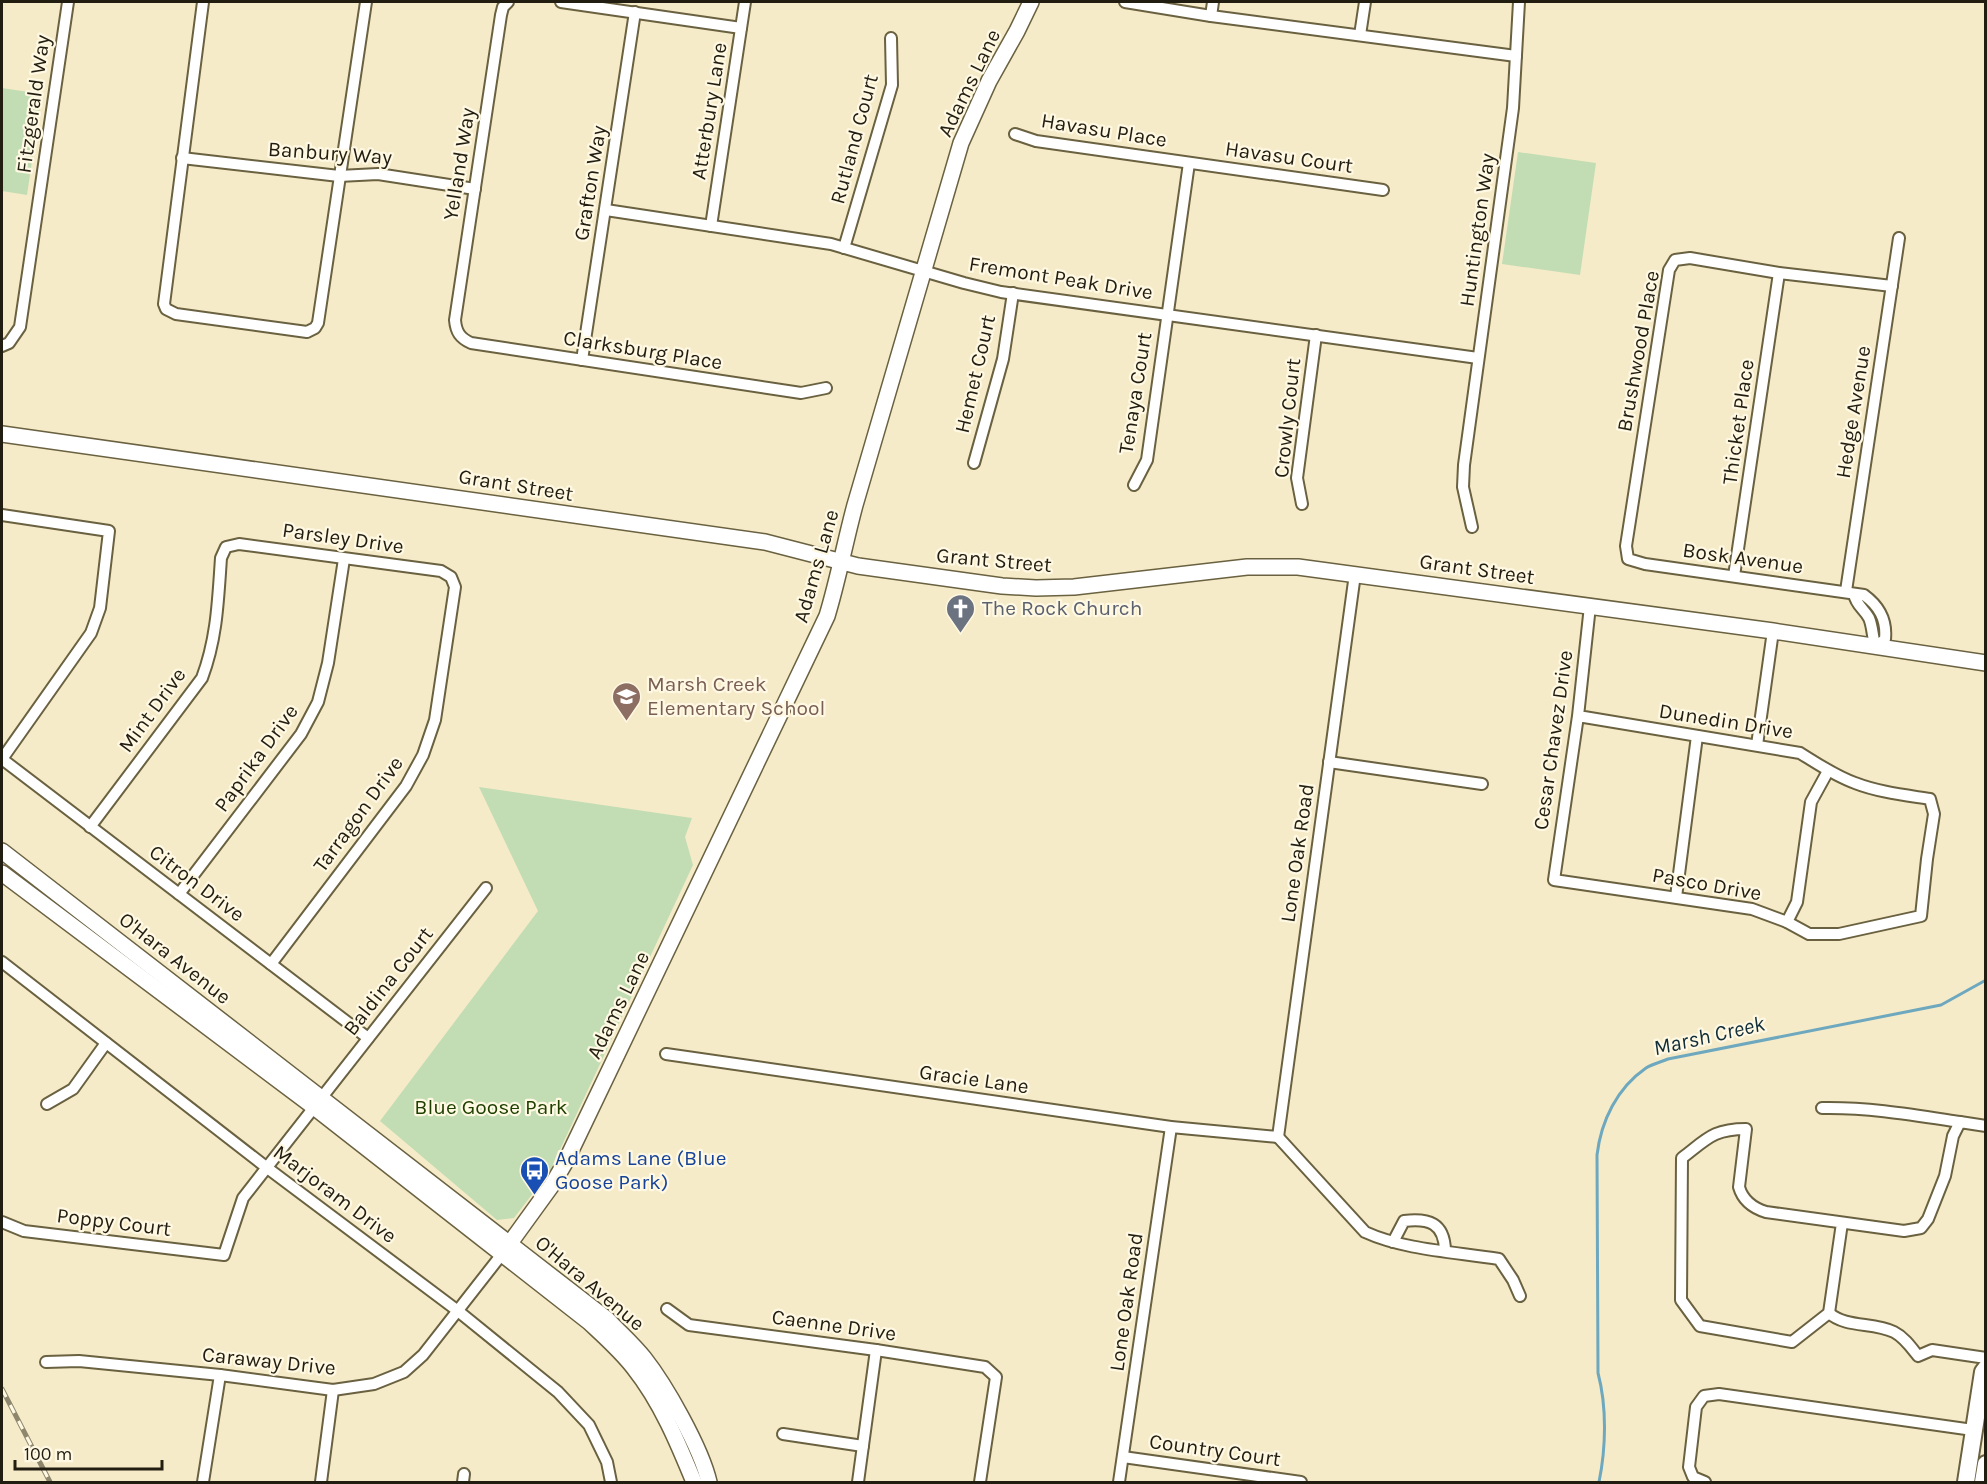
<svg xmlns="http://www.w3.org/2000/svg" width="1987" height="1484" viewBox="0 0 1987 1484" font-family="Karla,sans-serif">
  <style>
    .green { fill: #c2ddb4 }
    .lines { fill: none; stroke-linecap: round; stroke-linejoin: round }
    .stream { stroke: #6ea8bf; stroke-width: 3 }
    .street-casing { stroke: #6a6141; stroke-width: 14 }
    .secondary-casing { stroke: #6a6141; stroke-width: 18 }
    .primary-casing { stroke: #6a6141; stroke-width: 20 }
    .street { stroke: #fff; stroke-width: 10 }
    .secondary { stroke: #fff; stroke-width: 15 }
    .primary { stroke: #fff; stroke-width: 16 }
    .rail-casing { stroke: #8e876e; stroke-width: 5 }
    .rail { stroke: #fff8e3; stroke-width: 3; stroke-dasharray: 9; stroke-linecap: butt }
    .labels { text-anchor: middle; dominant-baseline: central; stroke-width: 4.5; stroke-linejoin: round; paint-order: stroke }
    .street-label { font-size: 21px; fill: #211d10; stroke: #fff8e3 }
    .worship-label { font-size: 21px; fill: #5b616d; stroke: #fff8e3; text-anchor: start }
    .education-label { font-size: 21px; fill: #785e54; stroke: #fff8e3; text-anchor: start }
    .park-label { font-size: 21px; fill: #1d4000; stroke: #fff8e3 }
    .transit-label { font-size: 21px; fill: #164399; stroke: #fff8e3; text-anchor: start }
    .water-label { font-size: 22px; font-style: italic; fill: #102d38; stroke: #fff8e3 }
  </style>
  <rect width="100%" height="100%" fill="#f6ebc8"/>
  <!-- green -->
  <g class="green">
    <polygon points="2,88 42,94 27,195 2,191"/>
    <polygon points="1518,152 1596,163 1580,275 1502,264"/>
    <polygon points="479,787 692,818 685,837 693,865 550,1171 514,1218 497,1220 380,1121 538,911"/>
  </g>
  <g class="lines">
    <!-- stream -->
    <path class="stream" d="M 1599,1482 C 1606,1448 1607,1407 1598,1373 L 1597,1155 C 1601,1121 1617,1088 1646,1068 C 1652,1064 1661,1062 1668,1059 L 1941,1005 L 1986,980"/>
    <defs>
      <g id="street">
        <polyline points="203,2 164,304 166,309 176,314 307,332 315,328 318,323 366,2"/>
        <path d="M 508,2 L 503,7 L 501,15 L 455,320 C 456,332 460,338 471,343 L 801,393 L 826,388"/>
        <polyline points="561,2 741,28"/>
        <polyline points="1125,2 1211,16 1516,56"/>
        <polyline points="1211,16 1213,2"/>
        <polyline points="1360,35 1365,2"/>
        <polyline points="1015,134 1036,141 1383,190"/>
        <polyline points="182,158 339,176 378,174 475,189"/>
        <polyline points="606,210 831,244 964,283 1001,292 1478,358"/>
        <polyline points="711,226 745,2"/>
        <polyline points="844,248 892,85 891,38"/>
        <polyline points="2,346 9,343 20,327 68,2"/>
        <polyline points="582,360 635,12"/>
        <polyline points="974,463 1003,359 1013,293"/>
        <polyline points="1134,485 1147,460 1189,163"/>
        <polyline points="1302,504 1297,478 1316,335"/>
        <polyline points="2,515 109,531 100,608 91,633 2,759 368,1038"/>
        <polyline points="1472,527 1463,487 1464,465 1513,108 1519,2"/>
        <polyline points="1734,576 1779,273"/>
        <polyline points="1846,591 1899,238"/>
        <path d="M 1854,594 C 1856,605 1864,609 1869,618 C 1873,627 1872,637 1876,647 L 1885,639 C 1887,619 1879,606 1864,595 L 1645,564 L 1628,559 L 1626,546 L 1669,270 L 1675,260 L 1690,258 L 1779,273 L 1892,286"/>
        <path d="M 1578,716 L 1800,753 C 1818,764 1835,776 1855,783 C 1878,792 1905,795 1930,799 L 1934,814 L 1927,859 L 1921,916 L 1839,934 L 1809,934 L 1787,922 L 1752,909 L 1554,880 L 1578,716 L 1590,606"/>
        <polyline points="1757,745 1773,631"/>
        <polyline points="1329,762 1482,784"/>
        <path d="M 90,827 L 202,678 C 217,638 218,601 221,558 L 226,547 L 239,544 L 441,571 L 451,577 L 455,587 L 435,720 L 423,755 L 406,786 L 271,964"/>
        <polyline points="179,894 301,734 318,702 328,663 344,559"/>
        <polyline points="1676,897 1697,736"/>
        <polyline points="1787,922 1797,902 1811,802 1828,771"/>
        <polyline points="2,962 266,1167 458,1311 558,1392 589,1425 607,1462 611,1482"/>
        <polyline points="666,1054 1171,1127 1278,1137"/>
        <polyline points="47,1104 73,1089 106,1043"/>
        <path d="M 1822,1108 C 1868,1107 1914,1115 1960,1122"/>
        <polyline points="1278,1137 1355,574"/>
        <path d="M 1278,1137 L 1365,1232 C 1404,1250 1456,1252 1499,1259 L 1513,1280 L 1520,1296"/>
        <polyline points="2,1222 24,1231 224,1255 243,1198 486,888"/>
        <path d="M 1842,1223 L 1829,1313 L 1792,1342 L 1700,1326 L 1681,1300 L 1682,1158 C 1707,1139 1713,1129 1746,1129 L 1739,1187 C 1743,1201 1753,1208 1766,1212 L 1904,1231 L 1921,1228 L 1928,1219 L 1945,1176 L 1953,1136 L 1960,1122 L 1986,1126"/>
        <path d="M 1393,1242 L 1404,1221 C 1429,1218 1444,1223 1445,1250"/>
        <polyline points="667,1309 689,1325 876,1350 985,1367 996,1377 980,1482"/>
        <path d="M 1829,1313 C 1846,1328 1873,1322 1894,1332 C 1904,1337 1911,1347 1918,1356 L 1932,1350 L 1986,1358"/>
        <polyline points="46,1362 79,1361 220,1375 333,1390 374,1384 404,1372 423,1355 502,1254"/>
        <polyline points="783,1434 863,1446"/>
        <polyline points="1123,1457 1301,1482"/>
        <polyline points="203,1482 220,1375"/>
        <polyline points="321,1482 333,1390"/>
        <polyline points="463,1482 464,1474"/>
        <polyline points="858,1482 876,1350"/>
        <polyline points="1119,1482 1171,1127"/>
        <polyline points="1705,1482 1693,1477 1689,1467 1696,1407 1704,1396 1719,1394 1973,1430"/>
      </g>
      <g id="secondary">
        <polyline points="2,434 765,542 858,566 1002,586 1036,588 1074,587 1247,567 1298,567 1773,631 1986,663"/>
        <path d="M 2,851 L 608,1320 C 620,1333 633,1344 644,1358 C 666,1386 701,1448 709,1482"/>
        <path d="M 2,873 L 314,1107 L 589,1322 C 605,1337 621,1351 634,1368 C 661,1402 678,1443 694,1482"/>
        <path d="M 502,1254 L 552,1185 L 566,1161 L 827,616 C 838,580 845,542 855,505 L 961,143 L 989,81 L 1017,31 L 1031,2"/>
      </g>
      <g id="primary">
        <polyline points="1966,1482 1983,1372 1986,1368"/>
        <polyline points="1983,1482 1986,1464"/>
      </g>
    </defs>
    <!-- street casing -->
    <use href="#street" class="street-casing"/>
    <!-- secondary casing -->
    <use href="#secondary" class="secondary-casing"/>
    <!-- primary casing -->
    <use href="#primary" class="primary-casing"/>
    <!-- street -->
    <use href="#street" class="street"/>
    <!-- secondary -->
    <use href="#secondary" class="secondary"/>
    <!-- primary -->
    <use href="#primary" class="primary"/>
    <defs>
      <polyline id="rail" points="2,1389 50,1482"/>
    </defs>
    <!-- rail casing -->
    <use href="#rail" class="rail-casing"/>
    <!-- rail -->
    <use href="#rail" class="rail"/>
  </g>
  <!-- icons -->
  <defs>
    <symbol id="church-pin" viewBox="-11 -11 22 30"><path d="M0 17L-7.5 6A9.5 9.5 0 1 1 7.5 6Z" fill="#6b7280" stroke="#fff8e3"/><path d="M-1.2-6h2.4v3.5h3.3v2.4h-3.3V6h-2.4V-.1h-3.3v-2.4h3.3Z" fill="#fff"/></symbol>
    <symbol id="school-pin" viewBox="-11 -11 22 30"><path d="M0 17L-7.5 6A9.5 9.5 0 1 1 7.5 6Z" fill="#8d6e63" stroke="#fff8e3"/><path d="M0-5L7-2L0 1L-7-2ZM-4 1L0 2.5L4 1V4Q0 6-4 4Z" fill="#fff"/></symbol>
    <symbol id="bus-pin" viewBox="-11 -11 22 30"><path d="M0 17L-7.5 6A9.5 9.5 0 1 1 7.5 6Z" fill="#1a4fb4" stroke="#fff8e3"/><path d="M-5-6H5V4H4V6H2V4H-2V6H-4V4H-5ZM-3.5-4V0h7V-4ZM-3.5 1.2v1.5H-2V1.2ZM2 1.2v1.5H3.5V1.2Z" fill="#fff"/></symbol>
  </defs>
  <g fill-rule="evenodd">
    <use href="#church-pin" x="944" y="592" width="33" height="45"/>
    <use href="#school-pin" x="610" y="680" width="33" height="45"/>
    <use href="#bus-pin" x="518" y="1154" width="33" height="45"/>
  </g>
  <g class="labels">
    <!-- street labels -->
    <g class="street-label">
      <text transform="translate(969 83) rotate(-64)">Adams Lane</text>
      <text transform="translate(33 104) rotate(-82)">Fitzgerald Way</text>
      <text transform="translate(709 111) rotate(-81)">Atterbury Lane</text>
      <text transform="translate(1104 130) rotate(9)">Havasu Place</text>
      <text transform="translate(854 139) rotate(-75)">Rutland Court</text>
      <text transform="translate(330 153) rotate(4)">Banbury Way</text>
      <text transform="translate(1289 157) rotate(8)">Havasu Court</text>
      <text transform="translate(459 164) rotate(-81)">Yelland Way</text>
      <text transform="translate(590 183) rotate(-81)">Grafton Way</text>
      <text transform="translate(1477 230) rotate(-82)">Huntington Way</text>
      <text transform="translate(1061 278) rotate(9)">Fremont Peak Drive</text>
      <text transform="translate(643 350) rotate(9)">Clarksburg Place</text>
      <text transform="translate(1638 351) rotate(-80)">Brushwood Place</text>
      <text transform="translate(975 374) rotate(-77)">Hemet Court</text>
      <text transform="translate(1135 393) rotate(-81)">Tenaya Court</text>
      <text transform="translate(1853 412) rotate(-81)">Hedge Avenue</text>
      <text transform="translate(1287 418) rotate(-84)">Crowly Court</text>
      <text transform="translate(1738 422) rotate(-82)">Thicket Place</text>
      <text transform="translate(516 485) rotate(9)">Grant Street</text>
      <text transform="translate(343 538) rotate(8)">Parsley Drive</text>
      <text transform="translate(1743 558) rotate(8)">Bosk Avenue</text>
      <text transform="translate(994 560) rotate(5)">Grant Street</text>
      <text transform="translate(816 566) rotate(-74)">Adams Lane</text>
      <text transform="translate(1477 569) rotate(8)">Grant Street</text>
      <text transform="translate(152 710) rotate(-54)">Mint Drive</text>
      <text transform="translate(1726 721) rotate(9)">Dunedin Drive</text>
      <text transform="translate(1553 740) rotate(-82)">Cesar Chavez Drive</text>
      <text transform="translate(256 758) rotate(-54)">Paprika Drive</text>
      <text transform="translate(358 814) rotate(-54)">Tarragon Drive</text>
      <text transform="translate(1297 853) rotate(-82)">Lone Oak Road</text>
      <text transform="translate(197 883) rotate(37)">Citron Drive</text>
      <text transform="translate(1707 884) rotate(10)">Pasco Drive</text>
      <text transform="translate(175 958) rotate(38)">O'Hara Avenue</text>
      <text transform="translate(388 981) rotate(-52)">Baldina Court</text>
      <text transform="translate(618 1005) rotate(-64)">Adams Lane</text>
      <text transform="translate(974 1079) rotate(8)">Gracie Lane</text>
      <text transform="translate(335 1194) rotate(37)">Marjoram Drive</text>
      <text transform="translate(114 1222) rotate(7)">Poppy Court</text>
      <text transform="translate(590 1283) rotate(40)">O'Hara Avenue</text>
      <text transform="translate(1126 1302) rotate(-82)">Lone Oak Road</text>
      <text transform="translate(834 1325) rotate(8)">Caenne Drive</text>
      <text transform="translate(269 1361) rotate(6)">Caraway Drive</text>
      <text transform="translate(1215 1450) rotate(8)">Country Court</text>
    </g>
    <!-- worship labels -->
    <g class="worship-label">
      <text x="982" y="608">The Rock Church</text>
    </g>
    <!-- education labels -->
    <g class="education-label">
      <text x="647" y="684">Marsh Creek<tspan x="647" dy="24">Elementary School</tspan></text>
    </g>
    <!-- park labels -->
    <g class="park-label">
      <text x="491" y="1107">Blue Goose Park</text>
    </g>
    <!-- transit labels -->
    <g class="transit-label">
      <text x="555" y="1158">Adams Lane (Blue<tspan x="555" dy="24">Goose Park)</tspan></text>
    </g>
    <!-- water labels -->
    <g class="water-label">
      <text transform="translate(1709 1036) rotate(-13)">Marsh Creek</text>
    </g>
  </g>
  <!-- border -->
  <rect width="1987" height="1484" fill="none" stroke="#211d10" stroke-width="6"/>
  <!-- scale -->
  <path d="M15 1460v9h147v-9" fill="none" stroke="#211d10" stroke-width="3"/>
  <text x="24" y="1460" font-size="18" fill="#211d10" stroke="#fff8e3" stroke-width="4.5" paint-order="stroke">100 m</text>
</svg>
